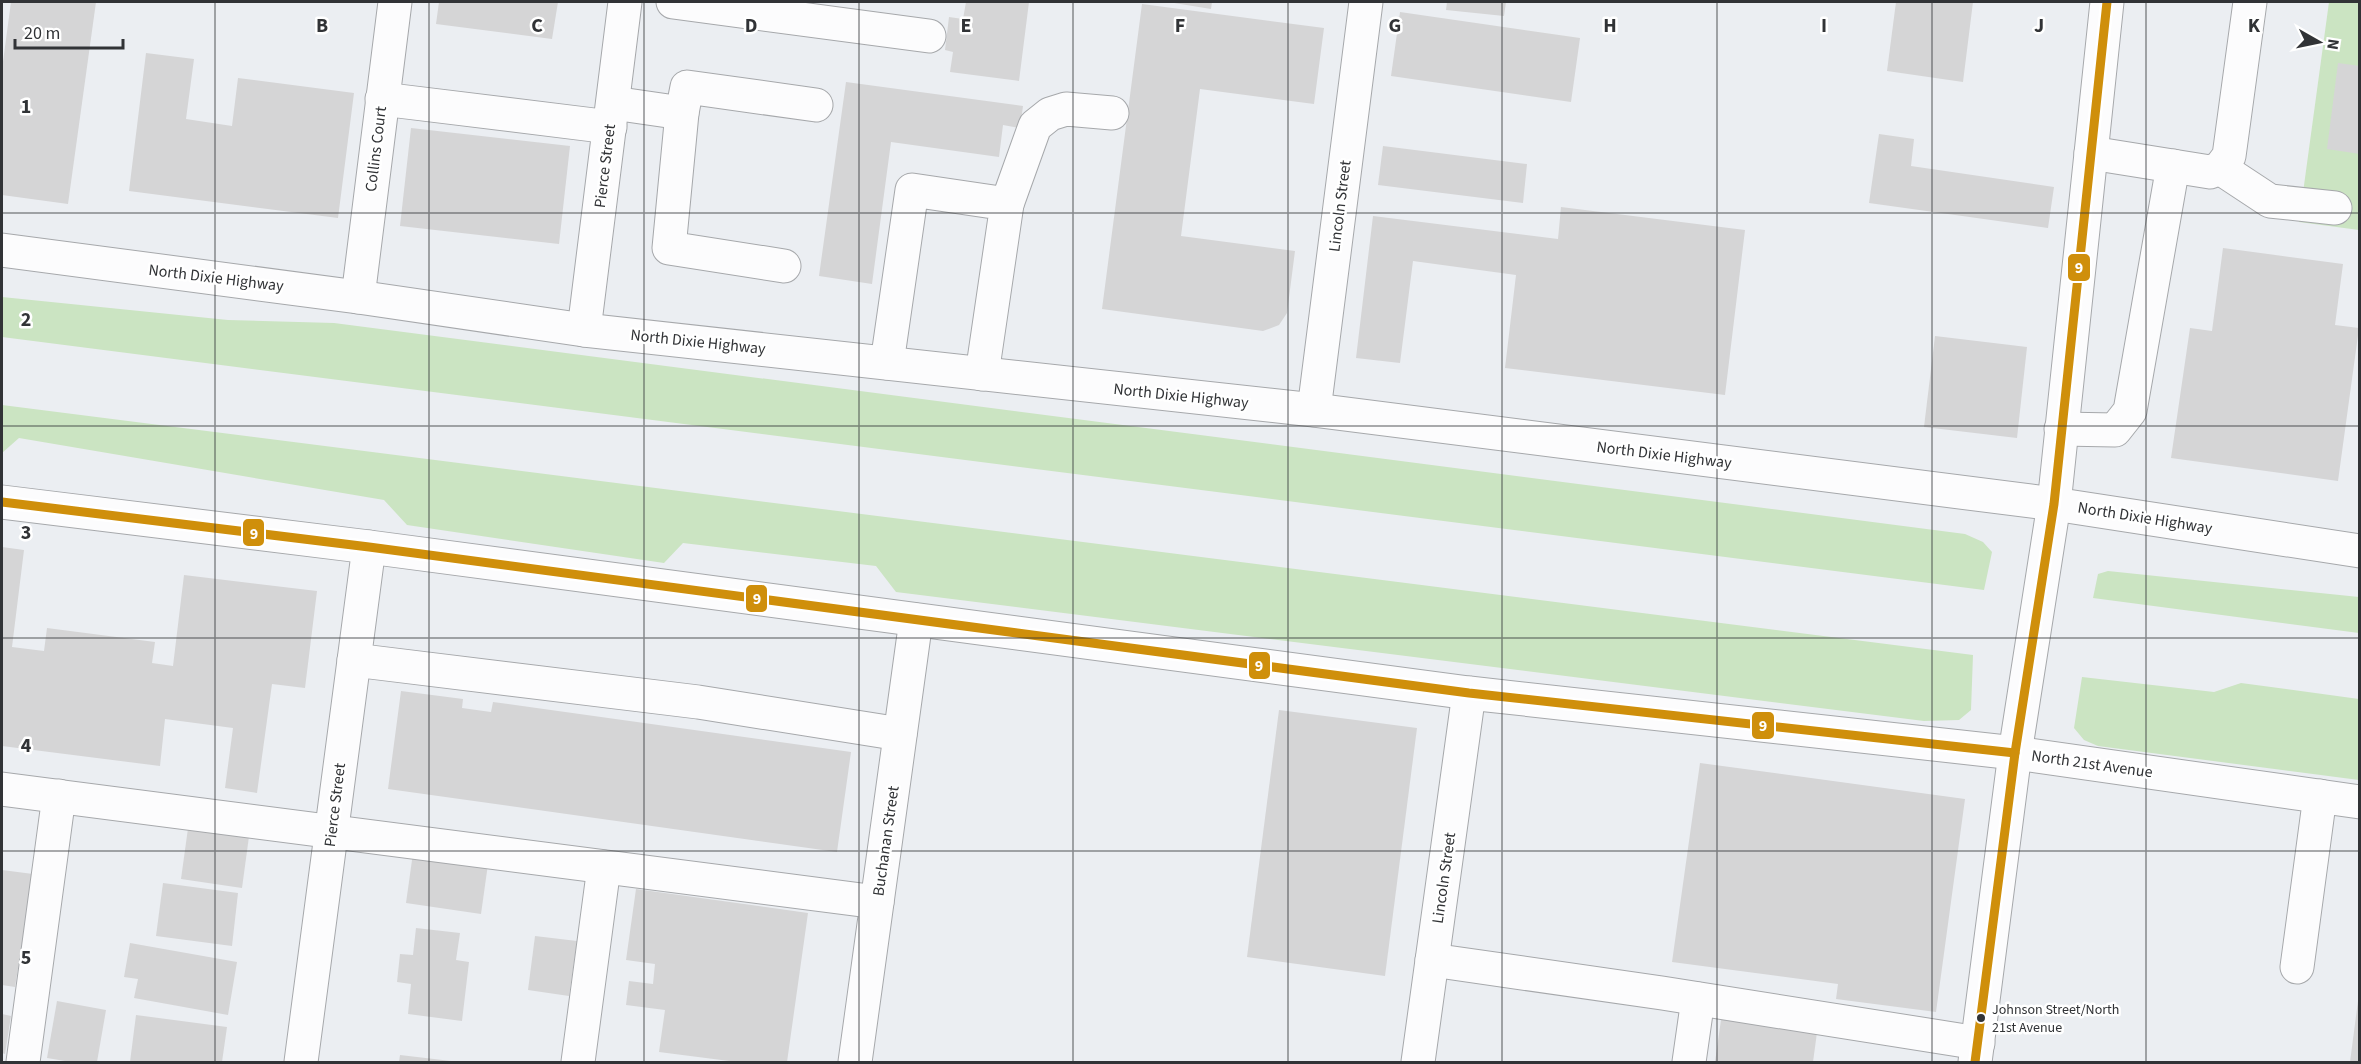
<svg xmlns="http://www.w3.org/2000/svg" width="2361" height="1064" viewBox="0 0 2361 1064" font-family="'Source Sans 3',sans-serif">
  <style>
    .green { fill: #cbe4c2 }
    .building { fill: #d5d5d6 }
    .lines { fill: none; stroke-linecap: round; stroke-linejoin: round }
    .minor-casing { stroke: #a6a8ab; stroke-width: 35 }
    .major-casing { stroke: #a6a8ab; stroke-width: 35 }
    .minor { stroke: #fcfcfd; stroke-width: 33 }
    .major { stroke: #fcfcfd; stroke-width: 33 }
    .bus-1-casing { stroke: #fff; stroke-width: 14 }
    .bus-1 { stroke: #cf8f0b; stroke-width: 9 }
    .grid { fill: none; stroke: #313336; stroke-width: 1.5; stroke-opacity: 0.55 }
    .bus-dot { fill: #313336; stroke: #fff; stroke-width: 2 }
    .labels { text-anchor: middle; dominant-baseline: central; stroke-width: 5; stroke-linejoin: round; paint-order: stroke }
    .bus-label { font-size: 14px; fill: #313336; stroke: #fff; text-anchor: start }
    .street-label { font-size: 16px; fill: #313336; stroke: #fff }
    .grid-label { font-size: 20px; text-anchor: middle; font-weight: bold; fill: #313336; stroke: #fff; stroke-width: 5; stroke-linejoin: round; paint-order: stroke }
    .line-badge { stroke: #fff; stroke-width: 2 }
    .badge-label { font-size: 16px; text-anchor: middle; font-weight: bold; fill: #fff }
  </style>
  <rect width="100%" height="100%" fill="#ebeef2"/>
  <!-- green -->
  <g class="green">
    <polygon points="2329,2 2359,2 2359,230 2299,222"/>
    <polygon points="2,297 228,320 334,323 1965,534 1983,542 1992,552 1984,590 2,337"/>
    <polygon points="2,405 1973,655 1971,710 1959,720 1924,721 896,592 876,566 683,543 664,563 407,525 384,500 19,438 2,453"/>
    <polygon points="2108,571 2359,597 2359,633 2093,598 2098,574"/>
    <polygon points="2082,677 2214,692 2241,683 2359,699 2359,780 2098,746 2084,740 2074,728"/>
  </g>
  <!-- building -->
  <g class="building">
    <polygon points="11,2 96,2 68,204 2,195 2,69"/>
    <polygon points="439,2 558,2 552,39 436,24"/>
    <polygon points="966,2 1029,2 1019,81 950,72 953,52 945,50 949,17 963,19"/>
    <polygon points="1168,2 1212,2 1211,9"/>
    <polygon points="1447,2 1506,2 1504,16 1446,10"/>
    <polygon points="1896,2 1973,2 1963,82 1887,71"/>
    <polygon points="1142,4 1324,28 1314,104 1200,89 1181,236 1295,251 1287,313 1279,325 1263,331 1102,309"/>
    <polygon points="1400,12 1580,38 1571,102 1391,76"/>
    <polygon points="146,53 194,59 186,119 232,126 238,78 354,93 338,218 129,191"/>
    <polygon points="2338,63 2360,66 2360,154 2327,149"/>
    <polygon points="846,82 1023,106 1020,128 1003,125 999,157 891,142 872,284 819,276"/>
    <polygon points="411,128 570,146 559,244 400,226"/>
    <polygon points="1879,134 1914,139 1911,166 2054,187 2048,228 1869,203"/>
    <polygon points="1383,146 1527,164 1523,203 1378,185"/>
    <polygon points="1561,207 1745,230 1725,395 1505,368 1516,275 1413,261 1400,363 1356,358 1373,216 1558,239"/>
    <polygon points="2223,248 2343,264 2335,325 2359,328 2338,481 2171,458 2190,328 2212,331"/>
    <polygon points="1935,336 2027,347 2017,438 1924,427"/>
    <polygon points="2,547 24,550 12,647 44,651 47,628 155,642 152,663 173,666 184,575 317,591 305,688 272,684 257,793 225,788 233,728 165,719 160,766 2,746"/>
    <polygon points="401,691 463,699 462,708 491,712 493,702 851,752 837,852 388,789"/>
    <polygon points="1279,710 1417,728 1385,976 1247,957"/>
    <polygon points="1700,763 1965,799 1936,1012 1836,999 1838,984 1672,962"/>
    <polygon points="189,821 250,829 242,888 181,879"/>
    <polygon points="413,853 488,864 481,914 406,903"/>
    <polygon points="2,870 33,874 15,987 2,985"/>
    <polygon points="163,883 238,893 232,946 156,936"/>
    <polygon points="636,889 808,913 787,1062 737,1062 659,1052 665,1010 626,1005 629,981 653,984 655,964 626,960"/>
    <polygon points="416,928 460,933 456,960 469,962 462,1021 408,1014 411,984 397,982 400,954 413,955"/>
    <polygon points="535,936 577,941 569,996 528,990"/>
    <polygon points="130,943 237,962 228,1015 134,998 138,979 124,977"/>
    <polygon points="57,1001 106,1010 97,1062 71,1062 47,1058"/>
    <polygon points="2358,1001 2360,1062 2350,1062"/>
    <polygon points="1722,1013 1818,1025 1813,1062 1715,1062"/>
    <polygon points="2,1014 11,1016 5,1054 2,1053"/>
    <polygon points="136,1015 227,1027 222,1062 130,1062"/>
    <polygon points="400,1055 451,1061 451,1062 399,1062"/>
  </g>
  <g class="lines">
    <defs>
      <g id="minor">
        <polyline points="673,2 929,36"/>
        <polyline points="382,99 610,127"/>
        <polyline points="613,103 682,113 687,87 816,105"/>
        <polyline points="682,113 669,248 784,266"/>
        <polyline points="2091,153 2210,172 2220,168 2229,156 2250,2"/>
        <polyline points="2220,168 2270,201 2335,208"/>
        <polyline points="1007,204 1035,126 1050,114 1066,109 1112,113"/>
        <polyline points="358,297 395,2"/>
        <polyline points="584,330 625,2"/>
        <polyline points="887,363 912,190 1007,204 982,374"/>
        <polyline points="1314,410 1366,2"/>
        <polyline points="2061,429 2115,430 2130,411 2173,166"/>
        <polyline points="354,660 698,702 900,734"/>
        <polyline points="2,789 877,902"/>
        <polyline points="1432,960 1662,993 1978,1043"/>
        <polyline points="2297,967 2320,796"/>
        <polyline points="23,1062 59,796"/>
        <polyline points="301,1062 369,547"/>
        <polyline points="578,1062 604,867"/>
        <polyline points="855,1062 916,620"/>
        <polyline points="1418,1062 1469,693"/>
        <polyline points="1689,1062 1698,999"/>
        <polyline points="1975,1062 2015,753 2054,504 2107,2"/>
      </g>
      <g id="major">
        <polyline points="2,250 358,297 584,330 1314,410 2054,504 2360,551"/>
        <polyline points="2,502 369,547 1469,693 2015,753 2360,802"/>
      </g>
    </defs>
    <!-- minor casing -->
    <use href="#minor" class="minor-casing"/>
    <!-- major casing -->
    <use href="#major" class="major-casing"/>
    <!-- minor -->
    <use href="#minor" class="minor"/>
    <!-- major -->
    <use href="#major" class="major"/>
    <defs>
      <g id="bus-1">
        <polyline points="2,502 369,547 1469,693 2015,753"/>
        <polyline points="1975,1062 2015,753 2054,504 2107,2"/>
      </g>
    </defs>
    <!-- bus-1 casing -->
    <use href="#bus-1" class="bus-1-casing"/>
    <!-- bus-1 -->
    <use href="#bus-1" class="bus-1"/>
  </g>
  <!-- grid -->
  <path class="grid" d="M 215,2 L 215,1062M 429,2 L 429,1062M 644,2 L 644,1062M 859,2 L 859,1062M 1073,2 L 1073,1062M 1288,2 L 1288,1062M 1502,2 L 1502,1062M 1717,2 L 1717,1062M 1932,2 L 1932,1062M 2146,2 L 2146,1062M 2,213 L 2360,213M 2,426 L 2360,426M 2,638 L 2360,638M 2,851 L 2360,851"/>
  <!-- markers -->
  <circle class="bus-dot" cx="1981" cy="1018" r="5"/>
  <g class="labels">
    <!-- bus labels -->
    <g class="bus-label">
      <text x="1992" y="1010">Johnson Street/North<tspan x="1992" dy="18">21st Avenue</tspan></text>
    </g>
    <!-- street labels -->
    <g class="street-label">
      <text transform="translate(376 149) rotate(-83)">Collins Court</text>
      <text transform="translate(605 166) rotate(-83)">Pierce Street</text>
      <text transform="translate(1340 206) rotate(-83)">Lincoln Street</text>
      <text transform="translate(216 278) rotate(7)">North Dixie Highway</text>
      <text transform="translate(698 342) rotate(6)">North Dixie Highway</text>
      <text transform="translate(1181 396) rotate(6)">North Dixie Highway</text>
      <text transform="translate(1664 455) rotate(7)">North Dixie Highway</text>
      <text transform="translate(2145 518) rotate(9)">North Dixie Highway</text>
      <text transform="translate(2092 764) rotate(8)">North 21st Avenue</text>
      <text transform="translate(335 805) rotate(-83)">Pierce Street</text>
      <text transform="translate(886 841) rotate(-82)">Buchanan Street</text>
      <text transform="translate(1444 878) rotate(-82)">Lincoln Street</text>
    </g>
  </g>
  <g class="grid-label">
    <text x="322" y="32">B</text>
    <text x="537" y="32">C</text>
    <text x="751" y="32">D</text>
    <text x="966" y="32">E</text>
    <text x="1180" y="32">F</text>
    <text x="1395" y="32">G</text>
    <text x="1610" y="32">H</text>
    <text x="1824" y="32">I</text>
    <text x="2039" y="32">J</text>
    <text x="2254" y="32">K</text>
    <text x="26" y="113">1</text>
    <text x="26" y="326">2</text>
    <text x="26" y="539">3</text>
    <text x="26" y="752">4</text>
    <text x="26" y="964">5</text>
  </g>
  <g class="line-badge">
    <rect x="2067" y="253" width="24" height="29" rx="6" fill="#cf8f0b"/>
    <rect x="242" y="518" width="23" height="29" rx="6" fill="#cf8f0b"/>
    <rect x="745" y="584" width="23" height="29" rx="6" fill="#cf8f0b"/>
    <rect x="1248" y="651" width="23" height="29" rx="6" fill="#cf8f0b"/>
    <rect x="1751" y="711" width="24" height="29" rx="6" fill="#cf8f0b"/>
  </g>
  <g class="badge-label">
    <text x="2079" y="273">9</text>
    <text x="254" y="539">9</text>
    <text x="757" y="604">9</text>
    <text x="1259" y="671">9</text>
    <text x="1763" y="731">9</text>
  </g>
  <!-- border -->
  <rect width="2361" height="1064" fill="none" stroke="#313336" stroke-width="6"/>
  <!-- north arrow -->
  <g transform="translate(2319 42) rotate(99)" stroke="#ffffff" stroke-width="4.5" paint-order="stroke">
  <path d="M0-4.5L10 22L0 15L-10 22Z" fill="#313336"/>
  <text y="-9" font-size="16" font-weight="bold" text-anchor="middle" fill="#313336">N</text>
  </g>
  <!-- scale -->
  <path d="M15 39v9h108v-9" fill="none" stroke="#313336" stroke-width="3"/>
  <text x="24" y="39" font-size="18" fill="#313336" stroke="#ffffff" stroke-width="4.5" paint-order="stroke">20 m</text>
</svg>
